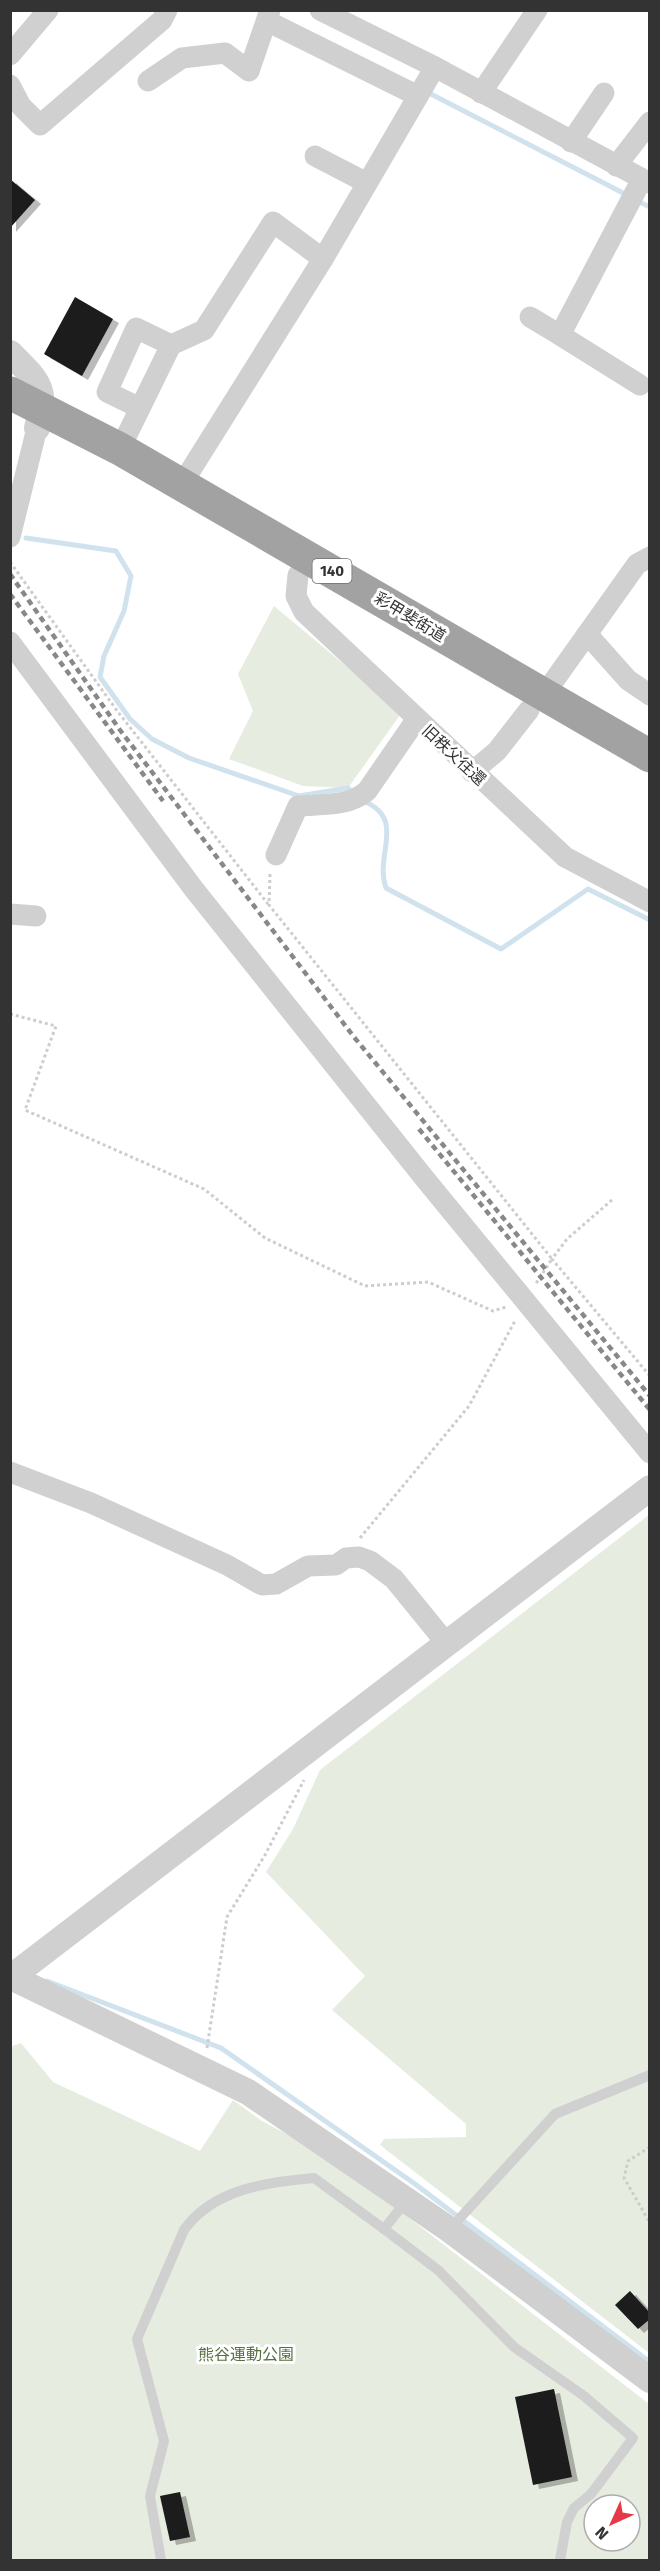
<svg xmlns="http://www.w3.org/2000/svg" width="660" height="2571" viewBox="0 0 660 2571" font-family="'Fira Sans','Noto Sans JP',sans-serif">
  <style>
    .green { fill: #e6ecdf; fill-rule: evenodd }
    .lines { fill: none; stroke-linecap: round; stroke-linejoin: round }
    .stream { stroke: #cfe2ee; stroke-width: 5 }
    .building { fill: #1a1a1a; filter: url(#shadow) }
    .path { stroke: #cdcdcd; stroke-width: 3; stroke-dasharray: 3 3; stroke-linecap: butt }
    .service { stroke: #d0d0d0; stroke-width: 10 }
    .minor { stroke: #d0d0d0; stroke-width: 21 }
    .tertiary { stroke: #d0d0d0; stroke-width: 26 }
    .trunk { stroke: #a2a2a2; stroke-width: 33 }
    .rail { stroke: #888; stroke-width: 4.5; stroke-dasharray: 6 4.5; stroke-linecap: butt }
    .labels { text-anchor: middle; dominant-baseline: central; stroke-width: 6; stroke-linejoin: round; paint-order: stroke }
    .shield { fill: #fff; stroke: #707070; stroke-width: 1.5 }
    .shield-label { font-size: 15px; font-weight: bold; fill: #333 }
    .street-label { font-size: 16px; fill: #333; stroke: #fff }
    .park-label { font-size: 16px; fill: #56703f; stroke: #fff }
  </style>
  <defs>
    <filter id="shadow"><feDropShadow dx="6" dy="4" stdDeviation="0" flood-color="#0004"/></filter>
  </defs>
  <rect width="100%" height="100%" fill="#fff"/>
  <!-- green -->
  <g class="green">
    <polygon points="274,606 346,666 400,715 348,788 303,786 229,759 253,711 238,674"/>
    <polygon points="649,1515 649,2353 380,2145 384,2139 466,2137 466,2124 332,2010 365,1976 266,1872 293,1829 320,1770"/>
    <path d="M 21,2043 L 53,2082 L 200,2151 L 233,2100 L 262,2121 L 332,2158 L 649,2404 L 649,2560 L 11,2560 L 10,2047 ZM 594,2505 L 630,2505 L 630,2541 L 594,2541 Z"/>
  </g>
  <g class="lines">
    <!-- stream -->
    <g class="stream">
      <polyline points="427,92 627,195"/>
      <polyline points="635,200 650,207"/>
      <polyline points="26,538 116,551 131,576 124,611 104,656 100,677 130,719 152,739 189,758 299,796 348,788 354,794"/>
      <path d="M 364,801 C 407,820 374,855 386,888 L 501,949 L 588,889 L 650,920"/>
      <polyline points="47,1981 221,2048 415,2184 650,2362"/>
    </g>
  </g>
  <!-- building -->
  <g class="building">
    <polygon points="10,179 35,200 10,228"/>
    <polygon points="75,297 113,319 82,376 44,354"/>
    <polygon points="630,2291 650,2313 650,2319 638,2329 615,2305"/>
    <polygon points="554,2389 572,2477 533,2485 515,2397"/>
    <polygon points="180,2492 190,2537 170,2541 160,2496"/>
  </g>
  <g class="lines">
    <!-- path -->
    <g class="path">
      <polyline points="10,562 118,712 268,904"/>
      <polyline points="270,874 269,905 552,1259 535,1285"/>
      <polyline points="10,1014 56,1026 25,1110 204,1189 265,1238 365,1286 428,1282 493,1311 506,1307"/>
      <polyline points="612,1200 567,1239 552,1259 650,1376"/>
      <polyline points="360,1538 469,1406 516,1319"/>
      <polyline points="207,2048 227,1917 265,1855 304,1780"/>
      <polyline points="650,2147 628,2161 624,2178 650,2223"/>
    </g>
    <!-- service -->
    <g class="service">
      <polyline points="384,2229 438,2270 514,2347 584,2396 633,2438 591,2494 574,2508 567,2522 560,2560"/>
      <polyline points="450,2229 555,2114 650,2075"/>
      <path d="M 161,2560 L 150,2496 L 164,2441 L 137,2339 L 184,2230 C 213,2189 267,2182 314,2178 L 384,2229 L 406,2201"/>
    </g>
    <!-- minor -->
    <g class="minor">
      <polyline points="320,10 435,67 650,183"/>
      <polyline points="267,21 418,96"/>
      <polyline points="10,55 48,10"/>
      <polyline points="148,81 182,58 225,53 249,71 270,10"/>
      <polyline points="10,85 21,106 40,125 162,20 167,10"/>
      <polyline points="481,93 537,10"/>
      <polyline points="571,142 604,93"/>
      <polyline points="315,156 367,183"/>
      <polyline points="616,166 650,122"/>
      <polyline points="530,317 560,335"/>
      <polyline points="640,385 560,335 642,179"/>
      <polyline points="140,408 107,392 136,328 171,345"/>
      <polyline points="120,449 171,345 204,330 273,222 323,259"/>
      <polyline points="182,484 323,259 435,67"/>
      <polyline points="10,537 37,428"/>
      <polyline points="298,575 296,596 304,612 565,857 650,902"/>
      <polyline points="587,634 628,680 650,695"/>
      <polyline points="10,642 193,888 425,1179 650,1453"/>
      <polyline points="543,696 637,564 650,557"/>
      <polyline points="472,772 497,751 529,710"/>
      <path d="M 276,855 L 298,806 C 321,804 348,807 367,791 L 416,720"/>
      <polyline points="10,914 36,916"/>
      <polyline points="10,1472 91,1503 227,1565 262,1585 276,1584 308,1566 336,1565 346,1558 359,1557 370,1561 394,1579 447,1644"/>
    </g>
    <!-- tertiary -->
    <g class="tertiary">
      <path d="M 10,353 C 38,381 48,388 37,428"/>
      <polyline points="11,1977 248,2092 450,2230 650,2380"/>
      <polyline points="10,1978 650,1488"/>
    </g>
    <!-- trunk -->
    <polyline class="trunk" points="10,393 120,449 650,756"/>
    <!-- rail -->
    <g class="rail">
      <polyline points="10,574 120,730 354,1037 650,1396"/>
      <polyline points="10,594 163,801"/>
      <polyline points="419,1129 650,1410"/>
    </g>
  </g>
  <g class="labels">
    <!-- shield labels -->
    <rect class="shield" x="312.5" y="559" width="39" height="24" rx="4.5"/>
    <g class="shield-label">
      <text x="332" y="571">140</text>
    </g>
    <!-- street labels -->
    <g class="street-label">
      <text transform="translate(410 617) rotate(31)">彩甲斐街道</text>
      <text transform="translate(454 755) rotate(43)">旧秩父往還</text>
    </g>
    <!-- park labels -->
    <g class="park-label">
      <text x="246" y="2354">熊谷運動公園</text>
    </g>
  </g>
  <!-- border -->
  <rect width="660" height="2571" fill="none" stroke="#333333" stroke-width="24"/>
  <!-- north arrow -->
  <g transform="translate(612 2523) rotate(225)"><circle r="28" fill="#ffffff" stroke="#adadad" stroke-width="1.5"/>
  <path d="M0-4.5L10 22L0 15L-10 22Z" fill="#e63946"/>
  <text y="-9" font-size="16" font-weight="bold" text-anchor="middle" fill="#333333">N</text>
  </g>
</svg>
